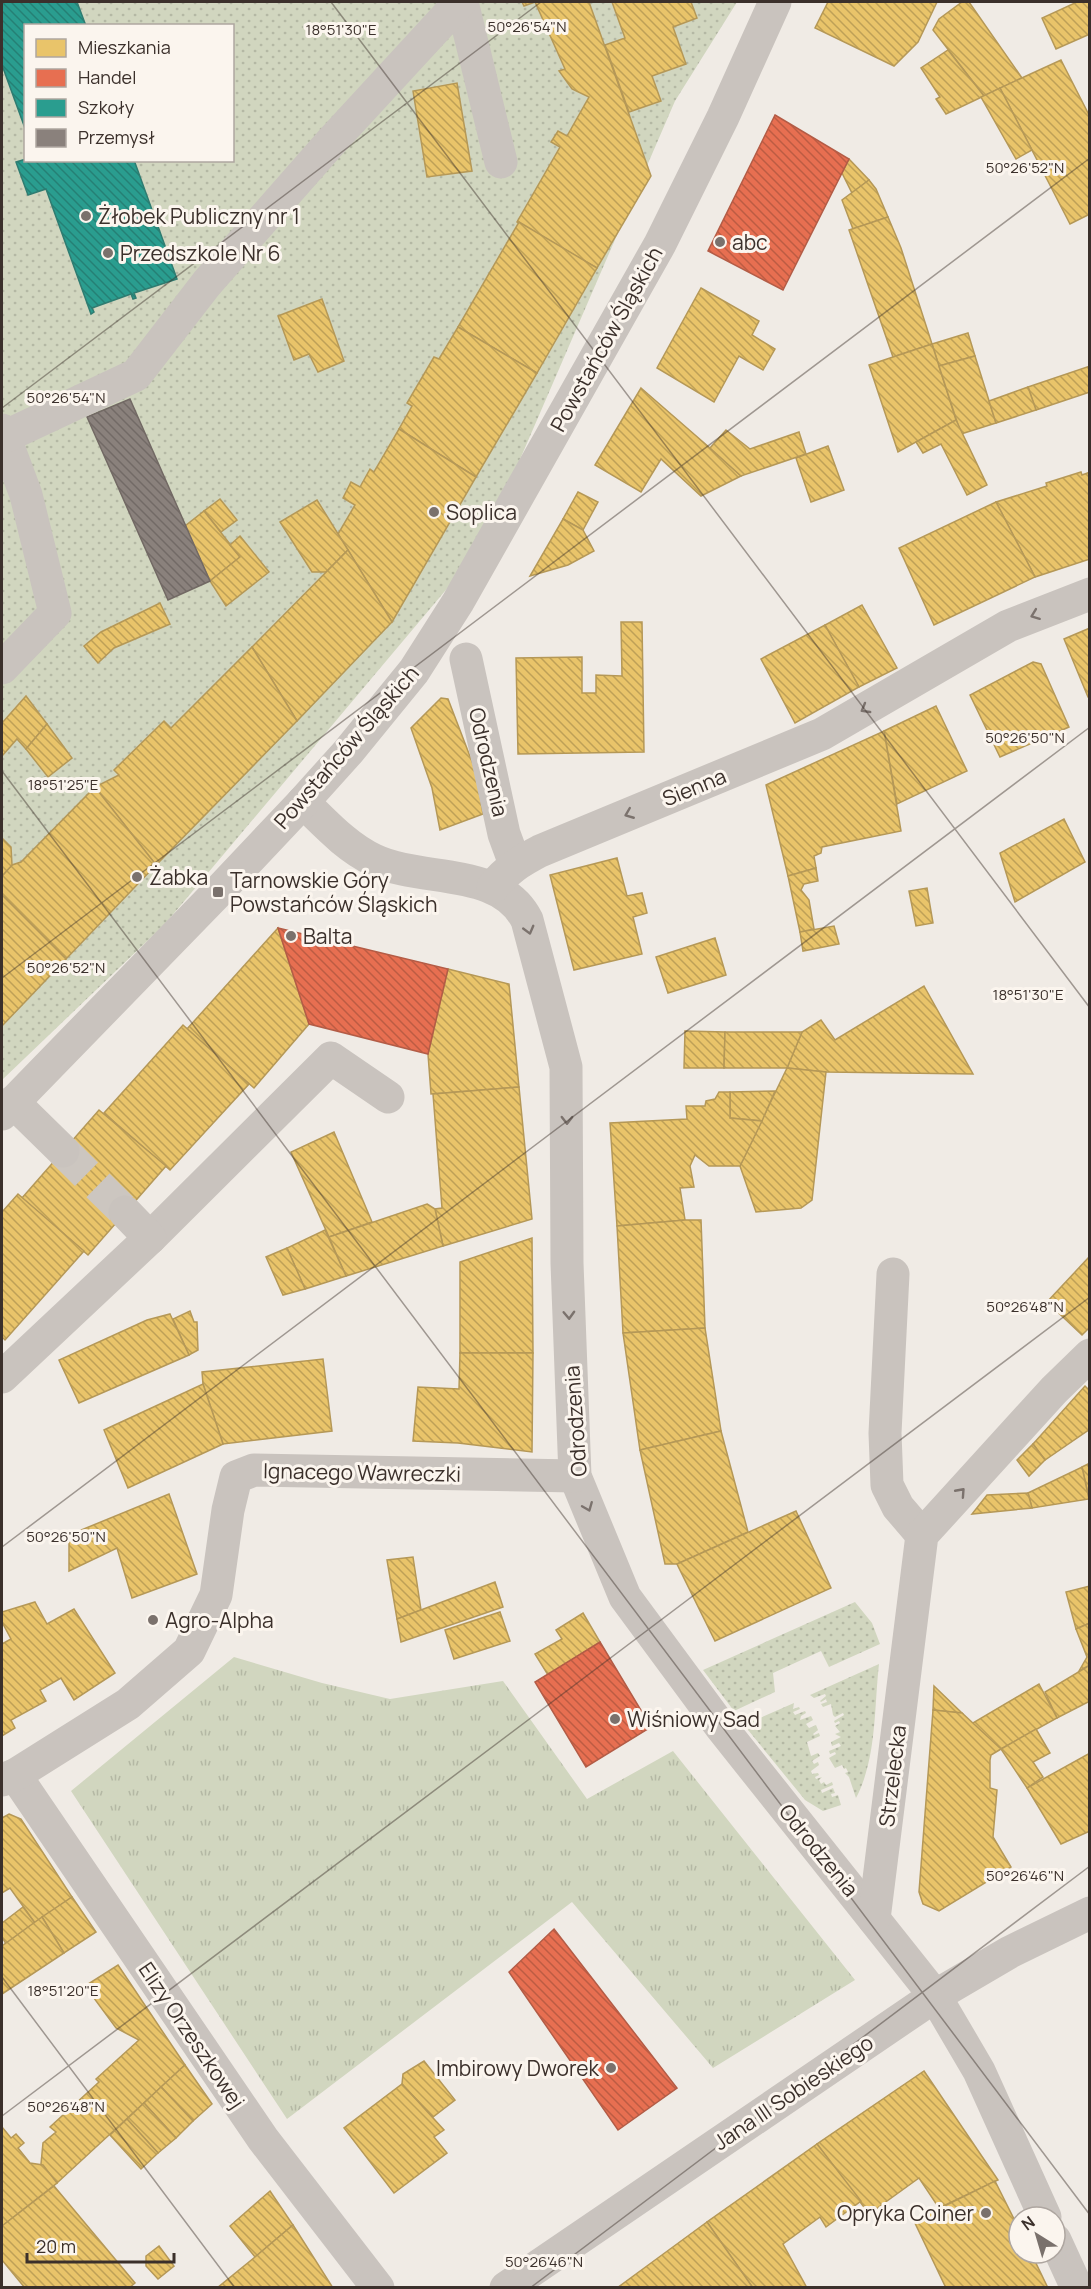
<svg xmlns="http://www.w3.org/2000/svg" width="1091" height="2289" viewBox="0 0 1091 2289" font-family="Manrope,sans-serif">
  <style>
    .grass { fill: url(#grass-tufts) }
    .park { fill: url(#park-dots); fill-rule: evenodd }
    .homes { fill: url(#homes-back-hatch); stroke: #b59857; stroke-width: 1.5 }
    .shops { fill: url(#shops-back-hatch); stroke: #b35c46; stroke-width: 1.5 }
    .schools { fill: url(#schools-back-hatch); stroke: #2f7c71; stroke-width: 1.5 }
    .industry { fill: url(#industry-back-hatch); stroke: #726964; stroke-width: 1.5 }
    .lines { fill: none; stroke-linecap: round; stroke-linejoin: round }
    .minor-tunnel { stroke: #ccc6c0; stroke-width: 33; stroke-dasharray: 33 16; stroke-linecap: butt }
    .minor { stroke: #c9c3be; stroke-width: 33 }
    .oneway { stroke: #7b726d }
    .ticks { fill: none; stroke: #3b302b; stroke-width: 1.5; stroke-opacity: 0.45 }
    .poi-dot { fill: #7a716c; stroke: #fbf5ee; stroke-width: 2 }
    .labels { text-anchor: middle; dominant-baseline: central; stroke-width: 6; stroke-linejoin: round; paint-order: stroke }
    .poi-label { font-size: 21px; fill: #3b302b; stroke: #fbf5ee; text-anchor: start }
    .street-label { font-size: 21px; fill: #3b302b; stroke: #fbf5ee }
    .ticks-label { font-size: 15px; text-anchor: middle; fill: #3b302b; stroke: #fbf5ee; stroke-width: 6; stroke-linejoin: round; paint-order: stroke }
  </style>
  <defs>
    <pattern id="grass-tufts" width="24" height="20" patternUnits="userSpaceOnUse" patternTransform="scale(1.5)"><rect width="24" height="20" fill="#d1d6bf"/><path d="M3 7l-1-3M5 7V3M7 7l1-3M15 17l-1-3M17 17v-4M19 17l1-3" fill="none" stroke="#b4b8a4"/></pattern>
    <pattern id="park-dots" width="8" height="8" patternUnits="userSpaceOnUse" patternTransform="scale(1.5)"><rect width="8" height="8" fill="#d1d6bf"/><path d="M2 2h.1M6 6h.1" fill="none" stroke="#b4b8a4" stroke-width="1.8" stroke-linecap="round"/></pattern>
    <pattern id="homes-back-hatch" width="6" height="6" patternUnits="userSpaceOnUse" patternTransform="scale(1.5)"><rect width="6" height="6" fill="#e9c46a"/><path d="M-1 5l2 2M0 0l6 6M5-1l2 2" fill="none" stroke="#bea057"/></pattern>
    <pattern id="shops-back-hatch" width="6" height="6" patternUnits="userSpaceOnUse" patternTransform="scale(1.5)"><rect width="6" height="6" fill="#e76f51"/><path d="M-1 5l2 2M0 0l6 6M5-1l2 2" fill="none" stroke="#bc5c43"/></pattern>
    <pattern id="schools-back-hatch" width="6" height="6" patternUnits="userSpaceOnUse" patternTransform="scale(1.5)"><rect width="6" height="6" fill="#2a9d8f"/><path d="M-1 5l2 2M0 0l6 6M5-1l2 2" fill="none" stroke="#258075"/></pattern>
    <pattern id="industry-back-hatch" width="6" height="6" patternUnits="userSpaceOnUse" patternTransform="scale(1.5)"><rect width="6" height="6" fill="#8a817c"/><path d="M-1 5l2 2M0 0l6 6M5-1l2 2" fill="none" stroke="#726a66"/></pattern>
  </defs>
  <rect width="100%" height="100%" fill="#f0ebe5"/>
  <!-- grass -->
  <polygon class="grass" points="234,1657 322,1683 390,1699 503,1681 587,1799 673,1751 855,1980 713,2068 572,1902 287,2119 71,1791"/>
  <!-- park -->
  <g class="park">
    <path d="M 2,2 L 737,2 L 675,101 L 482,547 L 165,924 L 2,1080 ZM 26,26 L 232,26 L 232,160 L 26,160 Z"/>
    <polygon points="855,1602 872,1623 880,1644 829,1667 821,1651 773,1673 775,1692 734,1711 703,1670"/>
    <path d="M 879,1664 C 874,1708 877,1758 856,1798 L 849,1777 L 845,1773 L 848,1772 L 846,1768 L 844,1769 L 842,1765 L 835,1768 L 829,1758 L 836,1754 L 835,1752 L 830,1754 L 829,1751 L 841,1746 L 839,1743 L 832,1746 L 831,1742 L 841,1737 L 835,1734 L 840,1732 L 835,1726 L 840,1723 L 839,1721 L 835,1723 L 834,1721 L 844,1715 L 843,1713 L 835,1717 L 833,1715 L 831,1704 L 823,1707 L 821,1704 L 827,1702 L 826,1699 L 821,1702 L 820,1701 L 826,1696 L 825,1694 L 814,1698 L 810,1695 Z"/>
    <polygon points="794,1703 793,1709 799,1707 800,1709 793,1712 795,1715 805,1711 806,1713 801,1716 800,1720 811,1716 813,1720 806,1724 809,1728 816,1725 818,1730 813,1734 814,1735 819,1733 820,1736 807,1742 811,1756 818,1753 820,1756 812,1761 814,1764 818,1762 819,1765 811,1771 812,1774 818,1773 819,1775 815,1777 816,1779 822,1777 819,1780 821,1784 824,1782 826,1785 832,1782 833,1785 821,1790 822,1793 833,1788 835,1793 831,1794 832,1797 838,1795 841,1805 823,1811 805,1800 744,1725"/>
  </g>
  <!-- homes -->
  <g class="homes">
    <polygon points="522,2 589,2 651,176 597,268 517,222 560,147 551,142 558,131 567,136 589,97 572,89 559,71 565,69 535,2 524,6"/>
    <polygon points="612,2 691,2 697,18 673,27 686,64 652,76 661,101 629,112 605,45 625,38"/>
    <polygon points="828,2 937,2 918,42 894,66 815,28"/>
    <polygon points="962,2 969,2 1022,78 984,96 933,30 939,19"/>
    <polygon points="1077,2 1090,2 1090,34 1056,49 1042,18"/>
    <polygon points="948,50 984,96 946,114 936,99 940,97 921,68"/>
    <polygon points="1061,60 1090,117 1090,214 1070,224 1000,88"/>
    <polygon points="457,83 472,171 427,177 413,91"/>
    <polygon points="1000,88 1032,150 1016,159 981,97"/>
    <polygon points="849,159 869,180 852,193 842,173"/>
    <polygon points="869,180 876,189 888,217 853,229 842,200"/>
    <polygon points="888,217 901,248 932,344 893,357 849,230"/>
    <polygon points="519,222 597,268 537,373 458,327"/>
    <polygon points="701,288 759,321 752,335 775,349 763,370 739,356 714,402 657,368"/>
    <polygon points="322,299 344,361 318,372 309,354 294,360 278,316"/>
    <polygon points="458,327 537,373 476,477 399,429 412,406 407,403 434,357 439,359"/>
    <polygon points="968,333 975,356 939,366 932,344"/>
    <polygon points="932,344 956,420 898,452 869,365"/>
    <polygon points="975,356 996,423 961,434 939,366"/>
    <polygon points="1090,366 1090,392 1036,410 1028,387"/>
    <polygon points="1028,387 1036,410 996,423 989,401"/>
    <polygon points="641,388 710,448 741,476 701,496 661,459 641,492 595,465"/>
    <polygon points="956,420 987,485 967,495 941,444 923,453 916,442"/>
    <polygon points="399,429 476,477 392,622 338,534 355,505 343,498 351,482 360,487 370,469 374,472"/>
    <polygon points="726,430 750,449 799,432 806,454 741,476 710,448"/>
    <polygon points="828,446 844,490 811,502 796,458"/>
    <polygon points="1081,472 1082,475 1090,472 1090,559 1035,577 996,502 1047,486 1046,483"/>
    <polygon points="578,492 598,502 583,530 563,519"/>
    <polygon points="220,499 237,520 221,532 204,511"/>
    <polygon points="317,500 348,550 326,572 312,572 280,522"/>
    <polygon points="996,502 1035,577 934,625 899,548"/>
    <polygon points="204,511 240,557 210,581 185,526"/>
    <polygon points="563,519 583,530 594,551 568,565 530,576"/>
    <polygon points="240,536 269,572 226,606 210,581 240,557 230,545"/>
    <polygon points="348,550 392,622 297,721 252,647"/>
    <polygon points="160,603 170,624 114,648 98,663 84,646 101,632"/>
    <polygon points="862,605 897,668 859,687 825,625"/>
    <polygon points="621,622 642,622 644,752 518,754 516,658 582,657 582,693 596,693 596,675 622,676"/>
    <polygon points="825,625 859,687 795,723 761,659"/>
    <polygon points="1090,628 1090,697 1088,697 1064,639"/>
    <polygon points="252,647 297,721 156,865 95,787 119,775 114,770 164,721 171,728"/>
    <polygon points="1033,662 1041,664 1069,727 1000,757 970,695"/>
    <polygon points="26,696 47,724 26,749 17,739 2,756 2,723"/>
    <polygon points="441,698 448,699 476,772 483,814 440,830 432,788 411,728"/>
    <polygon points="936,706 967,771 897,804 884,731"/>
    <polygon points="47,724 72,758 48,777 26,749"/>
    <polygon points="884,731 901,831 822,847 821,853 814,856 816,868 788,876 766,785"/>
    <polygon points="95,787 156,865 66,959 2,895 2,876 12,865 21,862"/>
    <polygon points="1064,819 1085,862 1015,902 1000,853"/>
    <polygon points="2,838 11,847 12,865 2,876"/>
    <polygon points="617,858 627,896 642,893 647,913 633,917 642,954 574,970 550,875"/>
    <polygon points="816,868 818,881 804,884 801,890 809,900 814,929 800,932 788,876"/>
    <polygon points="927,888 933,923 916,926 909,891"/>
    <polygon points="2,895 66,959 2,1026"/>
    <polygon points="834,926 839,944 803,951 800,932"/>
    <polygon points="278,928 309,1024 254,1088 187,1029"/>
    <polygon points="715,938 726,975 668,993 656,957"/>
    <polygon points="448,969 509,984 519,1087 431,1094 428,1054"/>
    <polygon points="924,986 973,1074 826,1072 787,1068 802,1032 821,1020 835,1040"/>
    <polygon points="183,1025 249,1084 170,1170 104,1113"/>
    <polygon points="685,1031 725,1032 724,1068 684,1068"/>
    <polygon points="725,1032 802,1032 787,1068 724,1068"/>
    <polygon points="787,1068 826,1072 812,1200 801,1208 756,1212 740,1166"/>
    <polygon points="519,1087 532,1219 443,1246 435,1209 442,1208 433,1094"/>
    <polygon points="775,1091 762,1121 730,1118 730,1092"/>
    <polygon points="719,1092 730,1092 730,1118 762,1121 740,1166 709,1166 695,1155 690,1166 694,1187 680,1188 685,1220 617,1226 610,1123 687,1119 686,1106 705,1106 706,1101 715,1099"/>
    <polygon points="99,1110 166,1166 88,1255 22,1198"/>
    <polygon points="334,1132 372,1222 329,1237 291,1152"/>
    <polygon points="18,1194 84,1251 5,1340 2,1337 2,1212"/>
    <polygon points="427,1204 435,1209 443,1246 346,1276 329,1237"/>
    <polygon points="685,1220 701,1220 705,1328 623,1333 617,1226"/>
    <polygon points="325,1230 346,1276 305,1289 287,1248"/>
    <polygon points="532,1238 533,1353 460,1353 460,1262"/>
    <polygon points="287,1248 305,1289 283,1295 266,1257"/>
    <polygon points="1090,1256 1090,1327 1082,1335 1047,1302"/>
    <polygon points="190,1311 194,1322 197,1322 198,1350 189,1355 173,1319"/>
    <polygon points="170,1314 189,1355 79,1403 59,1360 147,1320"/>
    <polygon points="705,1328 721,1431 640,1450 623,1333"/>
    <polygon points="460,1353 533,1353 532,1452 458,1443 413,1441 418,1387 459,1389"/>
    <polygon points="323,1359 332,1431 223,1444 203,1384 202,1372"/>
    <polygon points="203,1384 223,1444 128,1488 104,1430"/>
    <polygon points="1085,1386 1090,1391 1090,1429 1045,1460 1033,1444"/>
    <polygon points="721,1431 748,1532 677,1564 665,1564 640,1450"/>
    <polygon points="1033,1444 1045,1460 1029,1476 1017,1460"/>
    <polygon points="1090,1463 1090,1499 1089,1499 1082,1467"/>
    <polygon points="1082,1467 1089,1499 1032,1508 1028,1493"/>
    <polygon points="1028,1493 1032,1508 972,1514 987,1495"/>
    <polygon points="169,1494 197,1574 132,1598 117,1548 69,1571 69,1535"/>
    <polygon points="796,1511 831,1588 715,1641 677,1564"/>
    <polygon points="413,1557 421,1610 397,1619 387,1560"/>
    <polygon points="495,1582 503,1607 401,1642 397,1619"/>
    <polygon points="1090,1586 1090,1623 1076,1629 1066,1592"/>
    <polygon points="35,1602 47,1624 74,1609 115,1673 74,1700 61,1678 40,1690 46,1701 11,1720 15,1728 2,1736 2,1644 11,1639 2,1622 2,1612"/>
    <polygon points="500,1612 510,1641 454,1659 445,1630"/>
    <polygon points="583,1613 600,1642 548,1675 535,1654 562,1639 556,1630"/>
    <polygon points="1090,1623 1090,1665 1079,1671 1087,1657 1076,1629"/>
    <polygon points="1090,1665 1090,1701 1057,1718 1045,1692"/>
    <polygon points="1039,1684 1057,1718 1001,1749 971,1724"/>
    <polygon points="934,1686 962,1713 933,1710"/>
    <polygon points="933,1710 962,1713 1001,1749 991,1755 990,1760 990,1788 997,1790 993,1837 1011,1867 939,1911 923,1904 919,1892"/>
    <polygon points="1036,1729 1050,1753 1033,1762 1043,1777 1027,1788 1001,1749"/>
    <polygon points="1090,1753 1090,1831 1061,1844 1027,1788"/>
    <polygon points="9,1814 21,1819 72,1897 35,1923 10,1888 2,1893 2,1818"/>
    <polygon points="72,1897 96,1932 64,1953 42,1917"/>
    <polygon points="23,1907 35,1923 6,1944 2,1937 2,1923"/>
    <polygon points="42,1917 64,1953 2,1994 2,1946"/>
    <polygon points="118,1965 185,2065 57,2183 41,2164 43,2143 56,2132 50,2127 99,2082 96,2079 139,2040 116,2028 85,1986"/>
    <polygon points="424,2061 455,2100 433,2117 402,2084 403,2074"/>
    <polygon points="185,2065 212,2104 193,2121 161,2087"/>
    <polygon points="924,2071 998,2180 939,2208 919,2178 869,2214 817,2144"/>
    <polygon points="402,2084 444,2130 434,2137 447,2153 394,2193 344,2128"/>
    <polygon points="161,2087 193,2121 176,2138 144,2103"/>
    <polygon points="144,2103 176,2138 158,2153 127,2119"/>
    <polygon points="127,2119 158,2153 141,2169 110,2135"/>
    <polygon points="2,2127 11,2138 16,2134 24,2143 18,2148 30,2163 43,2165 57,2183 2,2226"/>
    <polygon points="817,2144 861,2201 826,2227 820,2217 783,2244 807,2288 753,2288 707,2222"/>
    <polygon points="995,2181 1019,2229 1019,2253 1031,2253 1048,2288 946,2288 914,2221"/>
    <polygon points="54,2186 135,2283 129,2288 25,2288 2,2260 2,2226"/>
    <polygon points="270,2191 293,2225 255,2257 230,2226"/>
    <polygon points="707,2222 753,2288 617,2288 651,2263"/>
    <polygon points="293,2225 333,2288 217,2288 255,2257"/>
    <polygon points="159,2246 174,2266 158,2279 146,2266 146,2256"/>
  </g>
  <!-- shops -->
  <g class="shops">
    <polygon points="775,115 849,159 783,290 708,251"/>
    <polygon points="278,928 448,969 428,1054 309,1024"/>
    <polygon points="600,1642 651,1727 586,1767 535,1682"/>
    <polygon points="554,1929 677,2088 618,2130 509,1972"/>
  </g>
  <!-- schools -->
  <g class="schools">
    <polygon points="2,2 77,2 86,26 26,26 26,131 2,65"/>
    <polygon points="26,159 26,160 134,160 177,279 134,293 136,298 133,299 131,294 92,308 94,312 91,314 46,189 28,195 16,162"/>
  </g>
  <!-- industry -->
  <polygon class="industry" points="130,399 210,581 168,600 87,417"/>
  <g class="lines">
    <!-- minor-tunnel -->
    <polyline class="minor-tunnel" points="63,1151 125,1212"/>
    <!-- minor -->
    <g class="minor">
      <polyline points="462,2 501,162"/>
      <polyline points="2,430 26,495 55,613 2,668"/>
      <polyline points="4,437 136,375 207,283 331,142 460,2"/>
      <polyline points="466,659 504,834 515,864"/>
      <path d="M 303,802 C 324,822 346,847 374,860 C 422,883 500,866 527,920 L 566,1067 L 567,1263 L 575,1476 L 625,1597 L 721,1727 L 935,1996 L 979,2071 L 1045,2217"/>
      <path d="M 493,887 C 506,870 521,861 540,851 L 822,734 L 1008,626 L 1090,594"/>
      <polyline points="13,1102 63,1151"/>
      <polyline points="2,1114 218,892 303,802 348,752 414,671 458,602 660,244 723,117 775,2"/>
      <polyline points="150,1238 331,1058 388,1097"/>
      <polyline points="893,1274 885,1433 887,1485 898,1507 922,1535"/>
      <polyline points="2,1377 150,1238 125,1212"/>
      <polyline points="15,1775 263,2139 378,2288"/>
      <polyline points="2,1780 15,1775 128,1704 189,1651 216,1595 228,1510 236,1477 254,1470 575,1476"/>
      <polyline points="874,1919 922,1535 1054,1390 1090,1355"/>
      <polyline points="1055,2240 1077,2288"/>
      <polyline points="506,2288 935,1996 1010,1952 1090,1913"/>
    </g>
  </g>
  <!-- one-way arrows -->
  <defs><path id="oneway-chevron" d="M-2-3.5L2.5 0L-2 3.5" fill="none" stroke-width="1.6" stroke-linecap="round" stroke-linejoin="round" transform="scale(1.5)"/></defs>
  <g class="oneway">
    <use href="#oneway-chevron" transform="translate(1035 615) rotate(159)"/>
    <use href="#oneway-chevron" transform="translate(865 709) rotate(150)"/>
    <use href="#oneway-chevron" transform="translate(629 814) rotate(158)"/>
    <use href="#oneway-chevron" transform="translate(529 930) rotate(75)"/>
    <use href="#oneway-chevron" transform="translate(567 1120) rotate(90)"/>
    <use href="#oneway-chevron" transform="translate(569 1315) rotate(88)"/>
    <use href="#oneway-chevron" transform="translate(961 1492) rotate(-48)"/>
    <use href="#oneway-chevron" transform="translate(588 1507) rotate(68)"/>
  </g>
  <!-- ticks -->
  <path class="ticks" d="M 331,2 L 1090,1008M 2,408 L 541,2M 2,771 L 1090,2215M 2,978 L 1090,158M 2,1547 L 1090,727M 2,1977 L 235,2288M 2,2116 L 1090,1297M 530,2288 L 1090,1866"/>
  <!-- markers -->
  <g class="poi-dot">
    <circle cx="86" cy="216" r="6"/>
    <circle cx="720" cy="242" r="6"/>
    <circle cx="108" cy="253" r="6"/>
    <circle cx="434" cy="512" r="6"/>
    <circle cx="137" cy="877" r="6"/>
    <rect x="212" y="886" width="12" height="12" rx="3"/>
    <circle cx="291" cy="936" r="6"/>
    <circle cx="153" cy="1620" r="6"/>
    <circle cx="615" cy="1719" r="6"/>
    <circle cx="611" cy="2068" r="6"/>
    <circle cx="986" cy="2213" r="6"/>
  </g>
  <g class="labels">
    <!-- poi labels -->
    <g class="poi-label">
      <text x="98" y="216">Żłobek Publiczny nr 1</text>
      <text x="732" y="242">abc</text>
      <text x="120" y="253">Przedszkole Nr 6</text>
      <text x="446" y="512">Soplica</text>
      <text x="149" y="877">Żabka</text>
      <text x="230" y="880">Tarnowskie Góry<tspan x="230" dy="24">Powstańców Śląskich</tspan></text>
      <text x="303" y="936">Balta</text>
      <text x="165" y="1620">Agro-Alpha</text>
      <text x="627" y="1719">Wiśniowy Sad</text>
      <text x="599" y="2068" text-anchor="end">Imbirowy Dworek</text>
      <text x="974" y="2213" text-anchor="end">Opryka Coiner</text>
    </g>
    <!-- street labels -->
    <g class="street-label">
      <text transform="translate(606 339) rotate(-61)">Powstańców Śląskich</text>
      <text transform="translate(346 747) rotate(-49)">Powstańców Śląskich</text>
      <text transform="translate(489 762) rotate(77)">Odrodzenia</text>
      <text transform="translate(694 787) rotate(-22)">Sienna</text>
      <text transform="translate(575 1421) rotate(-94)">Odrodzenia</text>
      <text transform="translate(362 1472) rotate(1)">Ignacego Wawreczki</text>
      <text transform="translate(892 1776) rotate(-83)">Strzelecka</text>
      <text transform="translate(819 1850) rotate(51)">Odrodzenia</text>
      <text transform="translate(192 2035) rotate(56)">Elizy Orzeszkowej</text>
      <text transform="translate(793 2092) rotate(-34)">Jana III Sobieskiego</text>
    </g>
  </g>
  <g class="ticks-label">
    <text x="527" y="32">50°26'54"N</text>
    <text x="341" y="35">18°51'30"E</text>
    <text x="1025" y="173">50°26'52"N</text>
    <text x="66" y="403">50°26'54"N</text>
    <text x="1025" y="743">50°26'50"N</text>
    <text x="63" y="790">18°51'25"E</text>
    <text x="66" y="973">50°26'52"N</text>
    <text x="1028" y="1000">18°51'30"E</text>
    <text x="1025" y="1312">50°26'48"N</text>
    <text x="66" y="1542">50°26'50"N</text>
    <text x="1025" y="1881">50°26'46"N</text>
    <text x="63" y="1996">18°51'20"E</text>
    <text x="66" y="2112">50°26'48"N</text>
    <text x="544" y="2267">50°26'46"N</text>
  </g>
  <!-- border -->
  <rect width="1091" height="2289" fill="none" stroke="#3b302b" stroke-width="6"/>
  <!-- legend -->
  <rect x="24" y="24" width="210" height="138" fill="#fbf5ee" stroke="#aea6a0" stroke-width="1.5"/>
  <rect x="36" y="39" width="30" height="18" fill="#e9c46a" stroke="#aea6a0" stroke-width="1.5"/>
  <text x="78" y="54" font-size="18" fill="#3b302b">Mieszkania</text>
  <rect x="36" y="69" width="30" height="18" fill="#e76f51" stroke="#aea6a0" stroke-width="1.5"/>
  <text x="78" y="84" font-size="18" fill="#3b302b">Handel</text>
  <rect x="36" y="99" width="30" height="18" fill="#2a9d8f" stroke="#aea6a0" stroke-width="1.5"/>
  <text x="78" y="114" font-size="18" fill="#3b302b">Szkoły</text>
  <rect x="36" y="129" width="30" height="18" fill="#8a817c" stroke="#aea6a0" stroke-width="1.5"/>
  <text x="78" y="144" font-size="18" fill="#3b302b">Przemysł</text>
  <!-- north arrow -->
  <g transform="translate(1037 2235) rotate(323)"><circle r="28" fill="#fbf5ee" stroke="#aea6a0" stroke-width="1.5"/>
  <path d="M0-4.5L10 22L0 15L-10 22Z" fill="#7a716c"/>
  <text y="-9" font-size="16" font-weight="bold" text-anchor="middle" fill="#3b302b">N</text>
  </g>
  <!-- scale -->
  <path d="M27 2253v9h147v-9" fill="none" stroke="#3b302b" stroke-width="3"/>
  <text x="36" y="2253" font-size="18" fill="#3b302b" stroke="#fbf5ee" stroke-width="4.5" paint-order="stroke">20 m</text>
</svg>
